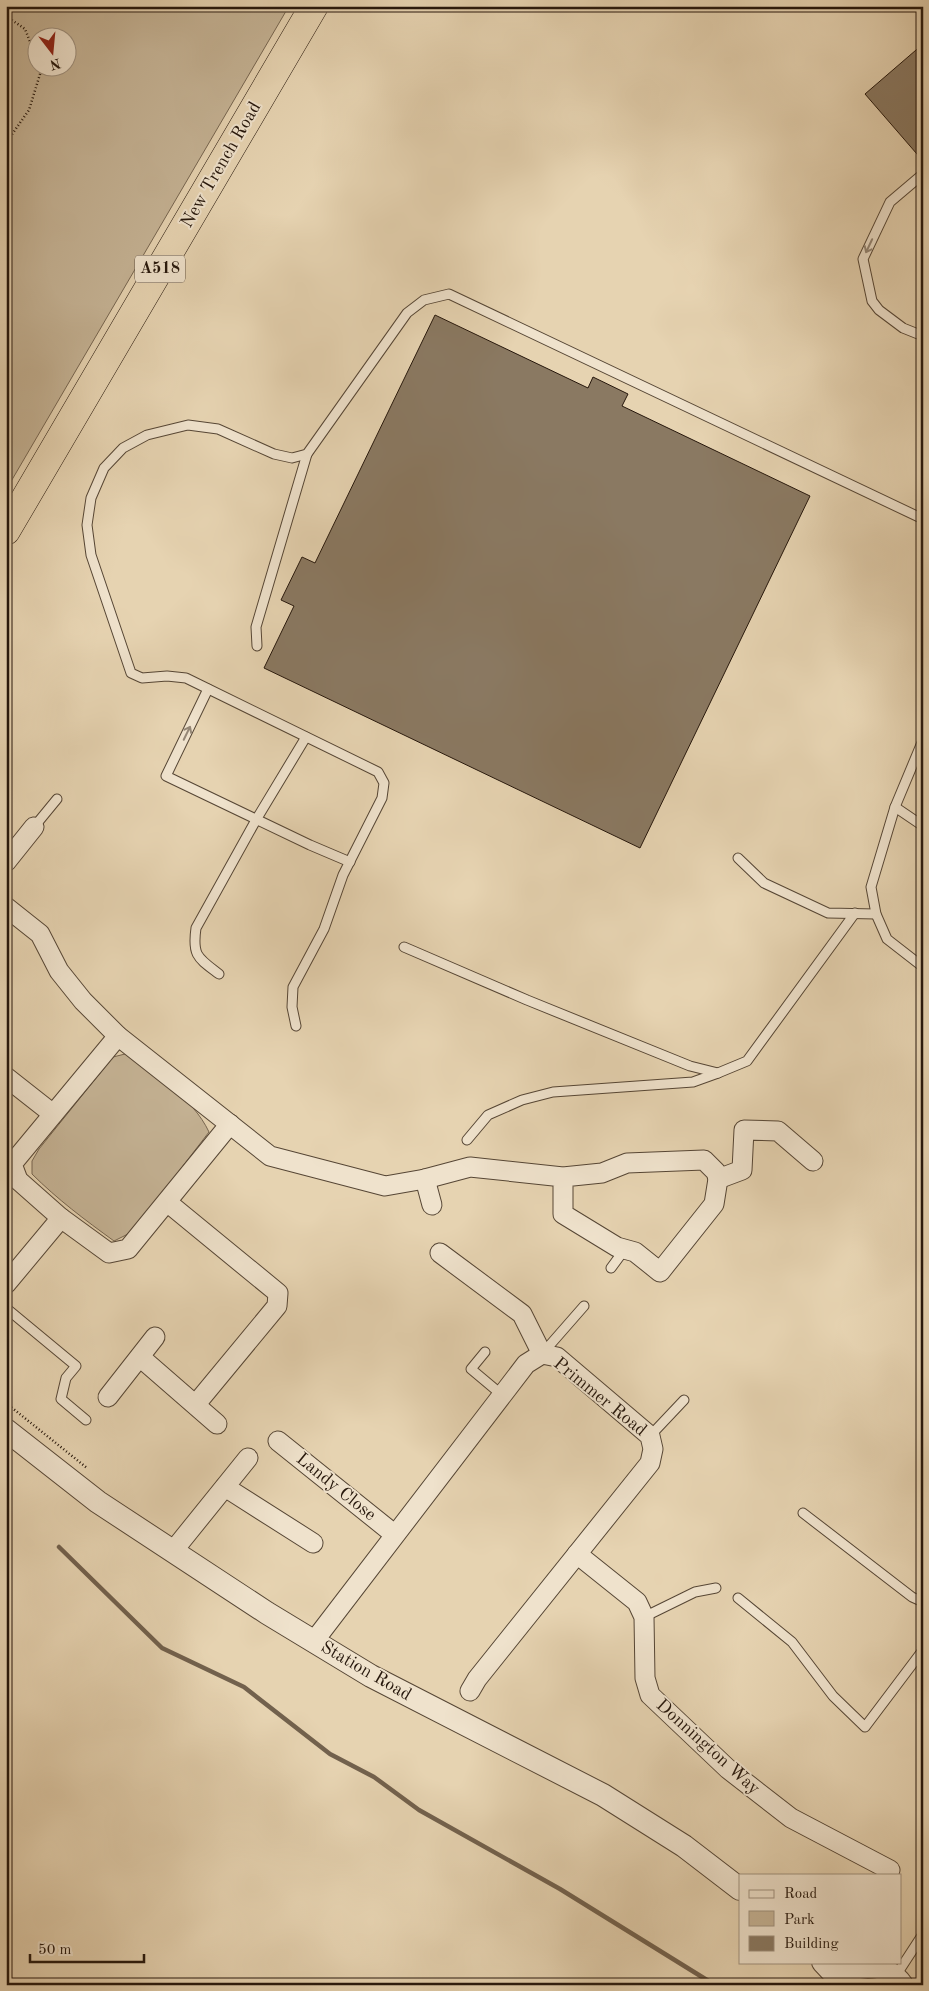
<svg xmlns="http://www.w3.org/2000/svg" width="929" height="1991" viewBox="0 0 929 1991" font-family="'Old Standard TT',serif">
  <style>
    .green { fill: #c5b395; stroke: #766550; fill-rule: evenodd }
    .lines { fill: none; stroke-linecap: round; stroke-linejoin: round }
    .stream { stroke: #72614d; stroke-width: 4.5 }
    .building { fill: #8a7962; stroke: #26170c }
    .service-casing { stroke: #564635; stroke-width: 11 }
    .minor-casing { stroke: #564635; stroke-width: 21 }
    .tertiary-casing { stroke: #564635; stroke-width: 24 }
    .trunk-casing { stroke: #26170c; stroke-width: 29 }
    .path { stroke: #26170c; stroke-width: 2.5; stroke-dasharray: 1 2.5; stroke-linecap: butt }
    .service { stroke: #efe2cc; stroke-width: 9 }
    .minor { stroke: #efe2cc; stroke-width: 19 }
    .tertiary { stroke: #efe2cc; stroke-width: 22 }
    .trunk { stroke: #e6d3b1; stroke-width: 28 }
    .oneway { stroke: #958776 }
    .labels { text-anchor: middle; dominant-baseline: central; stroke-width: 4; stroke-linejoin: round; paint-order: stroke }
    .shield { fill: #efe2cc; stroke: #625446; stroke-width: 1 }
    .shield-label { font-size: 16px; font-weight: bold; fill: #26170c }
    .street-label { font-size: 18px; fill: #26170c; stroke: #efe2cc }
  </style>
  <rect width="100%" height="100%" fill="#e6d3b1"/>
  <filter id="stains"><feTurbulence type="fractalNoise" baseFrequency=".004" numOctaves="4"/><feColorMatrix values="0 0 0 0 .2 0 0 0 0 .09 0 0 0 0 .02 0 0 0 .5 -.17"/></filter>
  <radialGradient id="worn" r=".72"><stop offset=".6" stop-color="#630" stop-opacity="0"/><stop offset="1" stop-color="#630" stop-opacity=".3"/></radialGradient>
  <!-- green -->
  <g class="green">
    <path d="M 6,6 L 289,6 L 6,490 ZM 38,38 L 68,38 L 68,68 L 38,68 Z"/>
    <path d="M 125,1054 C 156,1075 193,1098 209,1132 L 139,1223 L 126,1235 L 114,1241 C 85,1220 57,1199 32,1174 L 32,1161 L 39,1149 L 113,1057 Z"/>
  </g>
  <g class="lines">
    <!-- stream -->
    <polyline class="stream" points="59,1547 162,1648 244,1687 330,1754 374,1777 419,1810 560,1889 715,1985"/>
  </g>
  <!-- building -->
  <g class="building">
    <polygon points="923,44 923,161 865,94"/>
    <polygon points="435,315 588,388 593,377 628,394 622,406 810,496 640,848 264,668 294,606 281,600 302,557 315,563"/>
  </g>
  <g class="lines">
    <defs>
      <g id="service">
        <polyline points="923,174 890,202 863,259 872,301 879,310 903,328 923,336"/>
        <polyline points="257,646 256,627 307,454"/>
        <polyline points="208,689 166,776 310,845 350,862"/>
        <polyline points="923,740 895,807 871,887 876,914 887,939 923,967"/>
        <polyline points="895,807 923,826"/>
        <polyline points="34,827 57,799"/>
        <polyline points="738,858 764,883 828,913 876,914"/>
        <polyline points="404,947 527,1000 690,1066 718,1073 747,1061 855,913"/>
        <path d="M 219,974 C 198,958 192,956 196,928 L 256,820 L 306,737"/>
        <polyline points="296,1026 292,1007 293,987 324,929 343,875 382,798 384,783 378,772 186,678 167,676 142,678 131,673 91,555 87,525 91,498 104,468 123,448 147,435 188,425 218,429 274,454 292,458 307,454 407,313 424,300 449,294 923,519"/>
        <polyline points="467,1140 488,1115 522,1100 553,1092 693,1082 718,1073"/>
        <polyline points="611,1268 625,1249"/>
        <polyline points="6,1308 76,1366 66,1378 61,1399 86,1420"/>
        <polyline points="485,1352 471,1369 502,1395"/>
        <polyline points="542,1354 584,1306"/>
        <polyline points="650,1436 684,1400"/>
        <polyline points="803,1513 912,1597 923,1602"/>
        <polyline points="738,1598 792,1642 833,1696 865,1727 923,1650"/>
        <polyline points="644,1617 695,1592 716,1588"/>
        <polyline points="895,1977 923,1934"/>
      </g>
      <g id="minor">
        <polyline points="6,862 34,827"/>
        <polyline points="6,907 40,934 59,971 83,1001 118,1036 270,1156 385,1186 425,1179 470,1167 563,1177 602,1173 627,1163 704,1160 716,1172 718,1179 714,1204 660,1272 635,1252 617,1247 563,1214 563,1177"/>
        <polyline points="6,1077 53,1114"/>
        <polyline points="425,1179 432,1205"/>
        <polyline points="718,1179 742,1170 744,1130 778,1131 813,1161"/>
        <polyline points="167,1202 278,1293 277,1306 196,1404"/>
        <polyline points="61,1218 109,1253 128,1249 230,1124"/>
        <polyline points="440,1253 522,1314 542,1354"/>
        <polyline points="6,1284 61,1218 18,1180 12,1164 118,1036"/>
        <polyline points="140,1357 217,1424"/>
        <polyline points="108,1397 155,1337"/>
        <polyline points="278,1441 394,1534"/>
        <polyline points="225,1487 313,1543"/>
        <polyline points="173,1551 248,1458"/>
        <polyline points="577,1554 637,1602 644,1617 645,1678 650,1695 728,1769 791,1818 890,1870"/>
        <polyline points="314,1641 526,1364 542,1354 557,1357 650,1436 653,1449 650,1463 477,1679 470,1691"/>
      </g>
      <g id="tertiary">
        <polyline points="6,1430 98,1502 267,1613 371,1676 603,1795 684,1846 740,1889"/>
        <polyline points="823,1962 838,1978"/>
        <path d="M 833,1985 C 850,1962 885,1960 902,1985"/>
      </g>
      <polyline id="trunk" points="6,531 314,6"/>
    </defs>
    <!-- service casing -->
    <use href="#service" class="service-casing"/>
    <!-- minor casing -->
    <use href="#minor" class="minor-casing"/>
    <!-- tertiary casing -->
    <use href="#tertiary" class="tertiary-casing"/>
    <!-- trunk casing -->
    <use href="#trunk" class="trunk-casing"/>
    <!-- path -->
    <g class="path">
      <polyline points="6,16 25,29 38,62"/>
      <polyline points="6,143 29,110 41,71 40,68"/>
      <polyline points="6,1403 87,1468"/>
    </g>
    <!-- service -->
    <use href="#service" class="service"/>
    <!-- minor -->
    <use href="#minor" class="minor"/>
    <!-- tertiary -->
    <use href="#tertiary" class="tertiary"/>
    <!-- trunk -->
    <use href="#trunk" class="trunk"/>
  </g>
  <!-- one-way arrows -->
  <defs><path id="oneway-shaft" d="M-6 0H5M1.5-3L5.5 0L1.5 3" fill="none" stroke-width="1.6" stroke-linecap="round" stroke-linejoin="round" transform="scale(1.25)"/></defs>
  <g class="oneway">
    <use href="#oneway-shaft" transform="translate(869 246) rotate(115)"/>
    <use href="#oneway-shaft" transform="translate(187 733) rotate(-64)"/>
  </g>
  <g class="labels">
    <!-- shield labels -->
    <rect class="shield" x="135" y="255.5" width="50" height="27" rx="4"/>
    <g class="shield-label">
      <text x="160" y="269">A518</text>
    </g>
    <!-- street labels -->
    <g class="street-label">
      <text transform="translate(221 165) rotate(-60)">New Trench Road</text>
      <text transform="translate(600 1397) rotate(39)">Primmer Road</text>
      <text transform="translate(336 1487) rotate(39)">Landy Close</text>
      <text transform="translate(366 1671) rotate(30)">Station Road</text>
      <text transform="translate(708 1747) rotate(42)">Donnington Way</text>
    </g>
  </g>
  <!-- margin -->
  <rect width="929" height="1991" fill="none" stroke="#e6d3b1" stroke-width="25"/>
  <rect x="8" y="8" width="914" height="1976" fill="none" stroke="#26170c" stroke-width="2.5"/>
  <rect x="12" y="12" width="904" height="1966" fill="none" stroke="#26170c"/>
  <!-- legend -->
  <rect x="739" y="1874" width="162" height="90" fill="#efe2cc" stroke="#9f917f"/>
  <rect x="749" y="1890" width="25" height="8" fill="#efe2cc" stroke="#9f917f"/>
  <text x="784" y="1898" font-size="15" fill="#26170c">Road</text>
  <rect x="749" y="1911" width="25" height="15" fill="#c5b395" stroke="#9f917f"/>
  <text x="784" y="1924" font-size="15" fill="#26170c">Park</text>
  <rect x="749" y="1936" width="25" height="15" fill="#8a7962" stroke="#9f917f"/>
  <text x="784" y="1948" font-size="15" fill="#26170c">Building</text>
  <!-- north arrow -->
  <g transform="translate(52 52) rotate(164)"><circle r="24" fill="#efe2cc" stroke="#9f917f"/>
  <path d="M0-4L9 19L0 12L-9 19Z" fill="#8f2418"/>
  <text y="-8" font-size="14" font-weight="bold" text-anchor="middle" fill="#26170c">N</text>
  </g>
  <!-- scale -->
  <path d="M30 1954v8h114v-8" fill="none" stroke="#26170c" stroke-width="2.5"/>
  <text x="38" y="1954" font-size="15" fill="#26170c" stroke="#efe2cc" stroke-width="4" paint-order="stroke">50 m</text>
  <rect width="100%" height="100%" filter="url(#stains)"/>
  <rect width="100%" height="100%" fill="url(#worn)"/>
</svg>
